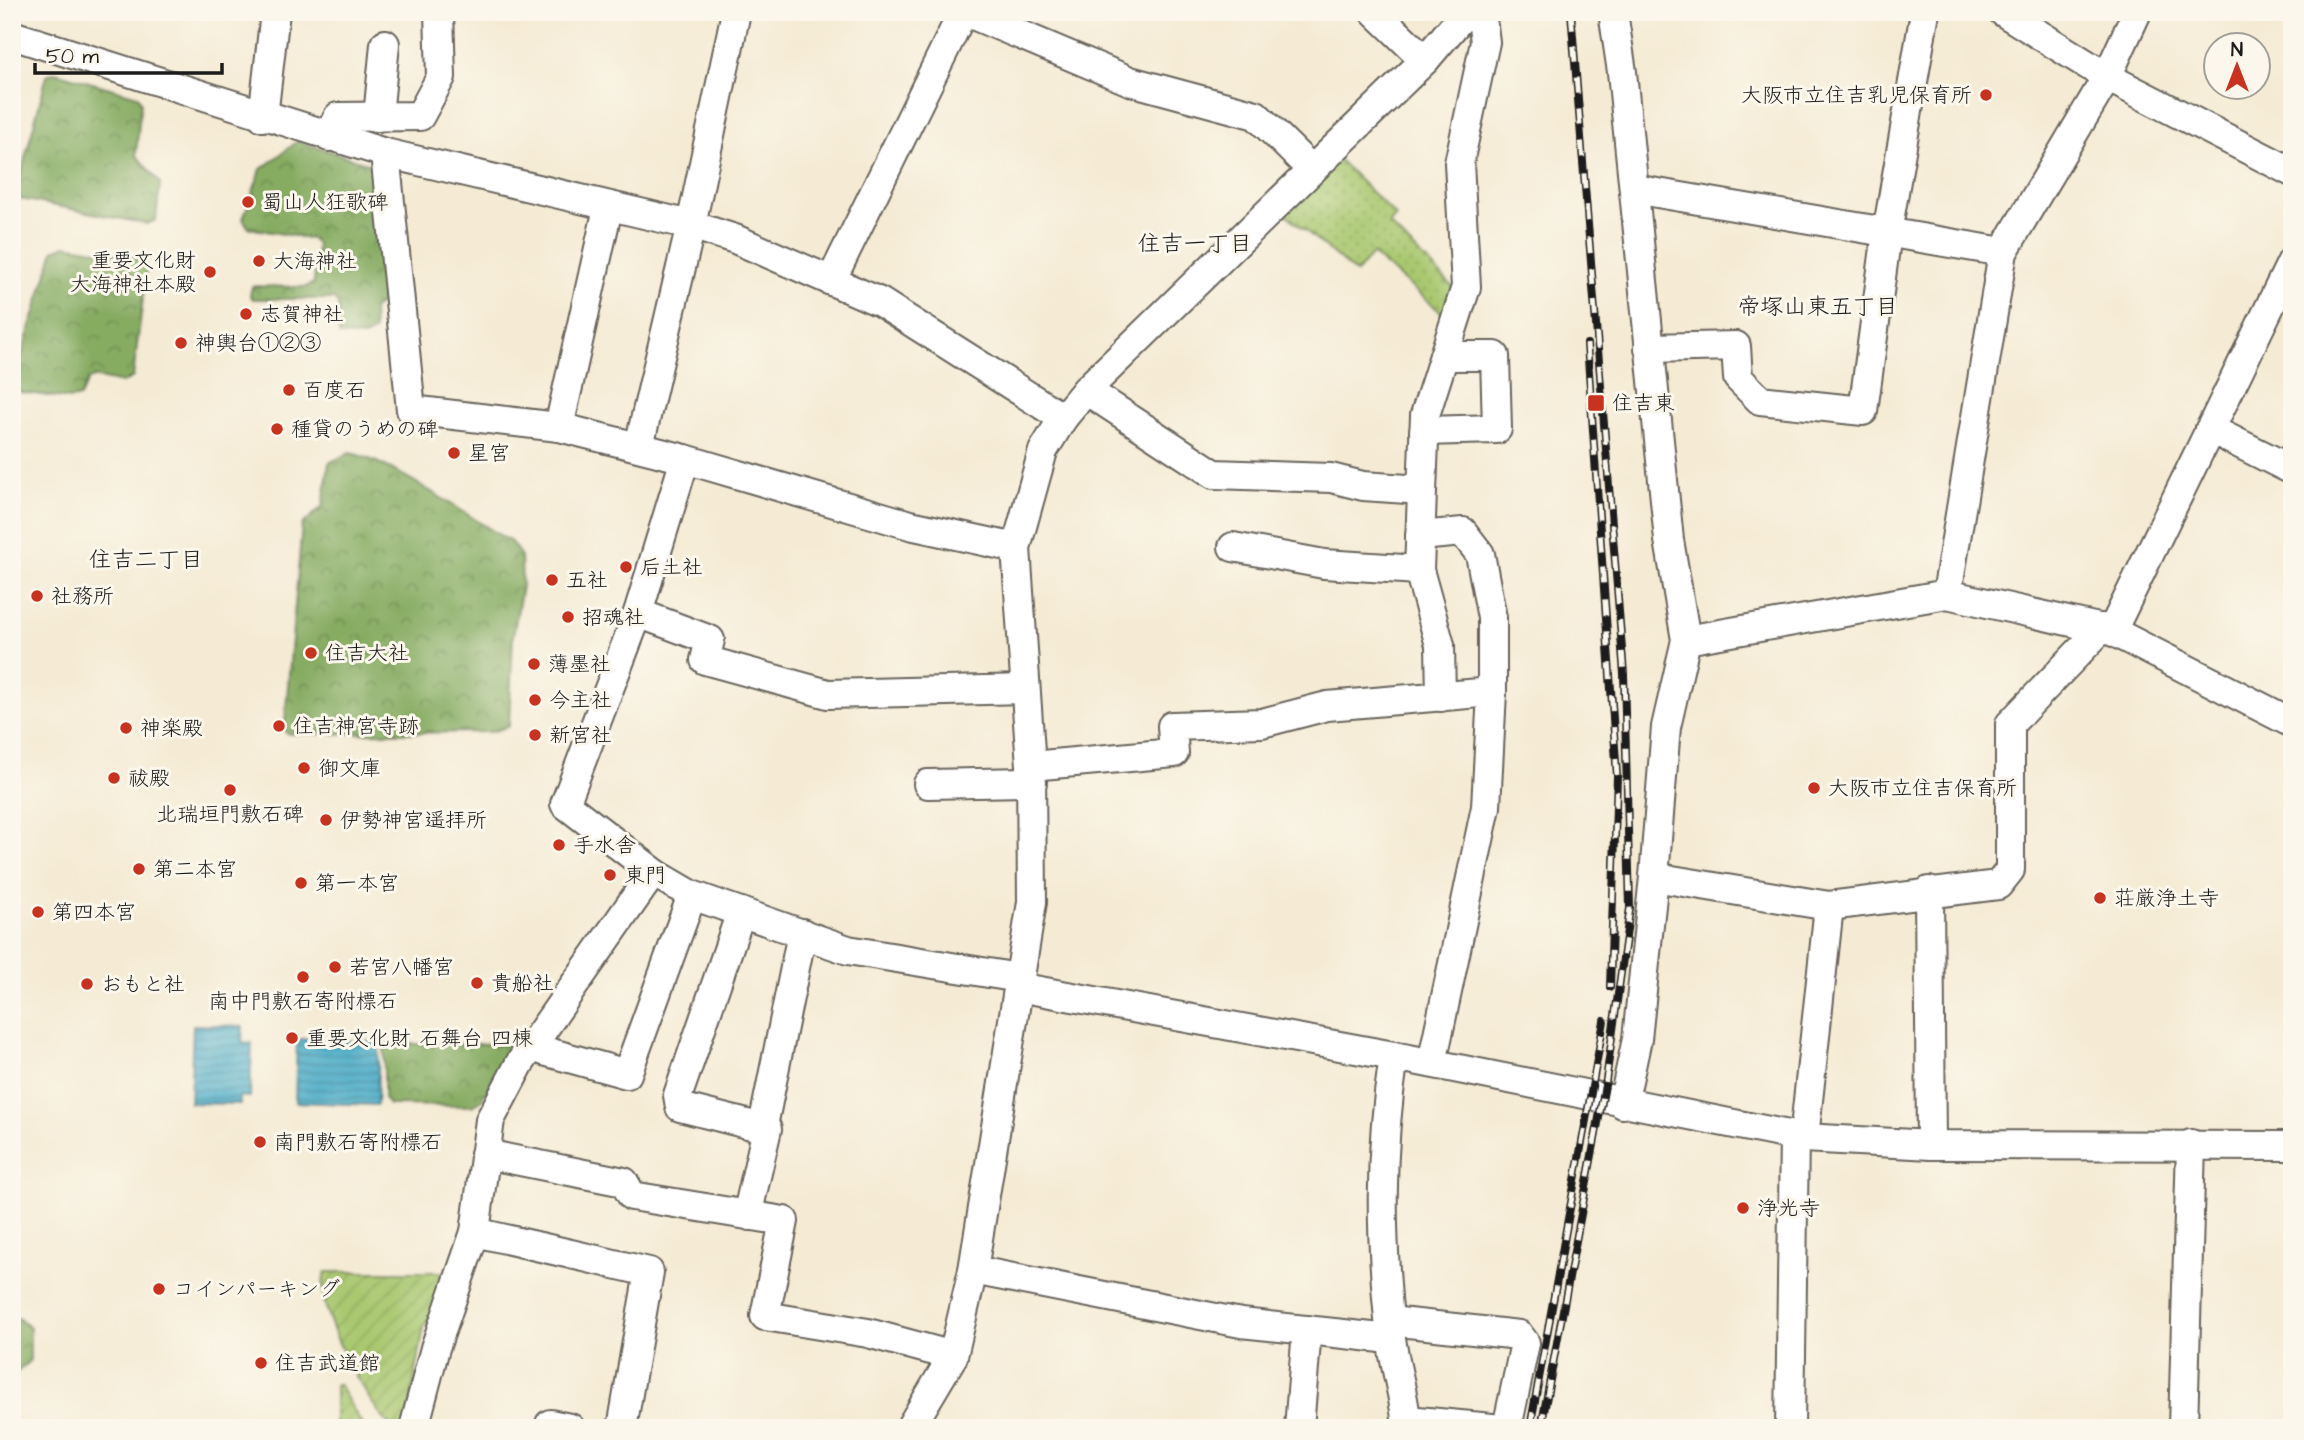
<svg xmlns="http://www.w3.org/2000/svg" width="2304" height="1440" viewBox="0 0 2304 1440" font-family="'Architects Daughter','Klee One',sans-serif">
  <style>
    .forest { fill: url(#forest-crowns); stroke: #51643f; stroke-width: 2 }
    .park { fill: url(#park-dots); stroke: #627246; stroke-width: 2 }
    .garden { fill: url(#garden-furrows); stroke: #627246; stroke-width: 2 }
    .water { fill: url(#water-rules); stroke: #326371; stroke-width: 2 }
    .lines { fill: none; stroke-linecap: round; stroke-linejoin: round }
    .minor-casing { stroke: #68645c; stroke-width: 32 }
    .minor { stroke: #fff; stroke-width: 28 }
    .rail-casing { stroke: #1c1c1c; stroke-width: 8 }
    .rail { stroke: #fbf7ec; stroke-width: 5; stroke-dasharray: 16; stroke-linecap: butt }
    .poi-dot { fill: #c8321e; stroke: #fbf7ec; stroke-width: 2.5 }
    .labels { text-anchor: middle; dominant-baseline: central; stroke-width: 6; stroke-linejoin: round; paint-order: stroke }
    .poi-label { font-size: 21px; fill: #1c1c1c; stroke: #fbf7ec; text-anchor: start }
    .neighbourhood-label { font-size: 23px; fill: #1c1c1c; stroke: #fbf7ec }
  </style>
  <defs>
    <pattern id="forest-crowns" width="20" height="18" patternUnits="userSpaceOnUse" patternTransform="scale(1.75)"><rect width="20" height="18" fill="#86ac62"/><path d="M2 6a3 3 0 1 1 6 0M12 15a3 3 0 1 1 6 0" fill="none" stroke="#6d8b50"/></pattern>
    <pattern id="park-dots" width="8" height="8" patternUnits="userSpaceOnUse" patternTransform="scale(1.75)"><rect width="8" height="8" fill="#a9c870"/><path d="M2 2h.1M6 6h.1" fill="none" stroke="#91ab60" stroke-width="1.8" stroke-linecap="round"/></pattern>
    <pattern id="garden-furrows" width="10" height="10" patternUnits="userSpaceOnUse" patternTransform="scale(1.75)"><rect width="10" height="10" fill="#a9c870"/><path d="M-1 1l2-2M0 10L10 0M9 11l2-2" fill="none" stroke="#91ab60"/></pattern>
    <pattern id="water-rules" width="6" height="5" patternUnits="userSpaceOnUse" patternTransform="scale(1.75)"><rect width="6" height="5" fill="#47aac6"/><path d="M0 2.5h6" fill="none" stroke="#3a8aa0"/></pattern>
  </defs>
  <rect width="100%" height="100%" fill="#fbf7ec"/>
  <filter id="ink" filterUnits="userSpaceOnUse"><feTurbulence type="fractalNoise" baseFrequency=".0143" numOctaves="2"/><feDisplacementMap in="SourceGraphic" scale="14" xChannelSelector="R" yChannelSelector="G"/><feConvolveMatrix kernelMatrix="1 2 1 2 8 2 1 2 1" color-interpolation-filters="sRGB"/></filter>
  <filter id="wash" filterUnits="userSpaceOnUse"><feTurbulence type="fractalNoise" baseFrequency=".00686" numOctaves="4" result="noise"/><feDisplacementMap in="SourceGraphic" scale="28" xChannelSelector="R" yChannelSelector="G"/><feGaussianBlur stdDeviation="1.57" result="paint"/><feColorMatrix in="noise" values="0 0 0 0 0 0 0 0 0 0 0 0 0 0 0 0 0 1.4 0 .05"/><feComposite in="paint" operator="in"/></filter>
  <g filter="url(#wash)">
    <rect width="100%" height="100%" fill="#f5ebd4"/>
    <!-- forest -->
    <g class="forest">
      <polygon points="55,72 138,96 141,102 136,155 160,183 156,220 147,224 21,199 16,192 47,75"/>
      <polygon points="298,141 366,163 377,171 383,301 373,310 374,331 365,337 339,335 338,304 334,299 253,299 250,296 252,286 306,287 314,283 317,245 312,239 249,228 243,219 261,169"/>
      <polygon points="66,245 136,257 147,267 133,377 122,383 94,377 88,380 80,397 71,399 20,392 13,383 54,250"/>
      <path d="M 349,453 C 389,459 472,519 511,542 L 521,556 L 522,586 L 513,636 L 509,726 L 491,732 L 288,734 L 284,731 L 302,525 L 323,506 L 329,463 Z"/>
      <polygon points="388,1044 508,1044 511,1050 480,1102 471,1106 389,1105 384,1098 384,1048"/>
      <polygon points="12,1318 18,1318 30,1328 30,1360 12,1377"/>
    </g>
    <!-- park -->
    <polygon class="park" points="1339,160 1396,216 1389,224 1456,290 1448,318 1372,254 1356,273 1280,209"/>
    <!-- garden -->
    <g class="garden">
      <path d="M 326,1272 L 451,1272 L 443,1297 L 424,1327 L 406,1428 L 392,1428 C 368,1404 309,1304 326,1272 Z"/>
      <polygon points="335,1385 339,1385 364,1428 335,1428"/>
    </g>
    <!-- water -->
    <g class="water">
      <polygon points="193,1025 243,1026 242,1042 252,1043 250,1097 240,1096 240,1104 190,1103"/>
      <polygon points="297,1039 379,1042 377,1105 295,1102"/>
    </g>
  </g>
  <g filter="url(#ink)">
    <g class="lines">
      <defs>
        <g id="minor">
          <polyline points="966,12 1130,81 1256,115 1312,170"/>
          <polyline points="1375,12 1425,60"/>
          <polyline points="1613,12 1622,72 1669,540 1686,640 1666,727 1654,877"/>
          <polyline points="2003,12 2107,77 2292,172"/>
          <polyline points="12,35 385,153 691,225 735,239 880,302 1063,418 1043,451 1016,548 1031,766 1032,902 973,1270 953,1356 910,1428"/>
          <polyline points="263,117 275,12"/>
          <polyline points="378,117 385,44"/>
          <polyline points="329,137 338,117 420,116 441,77 439,12"/>
          <polyline points="385,153 411,410 559,427 685,459 910,525 1016,548"/>
          <polyline points="1634,189 2003,252"/>
          <polyline points="831,281 963,12"/>
          <polyline points="1649,348 1736,346 1738,378 1760,400 1863,411 1887,233 1925,12"/>
          <polyline points="1086,390 1214,474 1331,478 1363,486 1422,490"/>
          <polyline points="1063,418 1086,390 1425,60 1466,12"/>
          <polyline points="559,427 608,208"/>
          <polyline points="2210,429 2292,470"/>
          <polyline points="1424,431 1497,429 1495,356 1444,356"/>
          <polyline points="639,446 691,225 736,12"/>
          <polyline points="685,459 638,613 565,804 656,874 692,895 848,950 1019,978"/>
          <polyline points="1420,536 1463,532 1480,554 1492,618 1492,692 1486,807 1432,1063"/>
          <polyline points="1233,547 1324,564 1419,570"/>
          <polyline points="1947,594 2003,252 2107,77 2137,12"/>
          <polyline points="638,613 710,640 705,660 828,694 1025,689"/>
          <polyline points="2112,631 2292,261"/>
          <polyline points="1686,640 1947,594 2112,631 2292,723"/>
          <polyline points="1441,697 1440,645 1419,570 1425,415 1466,287 1459,163 1485,42 1483,26 1475,12"/>
          <polyline points="1031,766 1174,753 1172,726 1262,723 1327,706 1492,692"/>
          <polyline points="928,784 1032,782"/>
          <polyline points="1929,891 1931,1145"/>
          <polyline points="741,912 678,1095 680,1107 767,1129 750,1203 751,1216"/>
          <polyline points="1018,987 1394,1056 1804,1138 1931,1145 2292,1146"/>
          <polyline points="532,1045 544,1051 627,1074 692,895"/>
          <path d="M 1394,1056 C 1379,1153 1380,1240 1391,1338 C 1395,1368 1405,1398 1407,1428"/>
          <polyline points="1623,1104 1637,1039 1654,877 1829,906 1998,885 2010,870 2010,724 2102,628"/>
          <polyline points="763,1126 802,933"/>
          <polyline points="1804,1138 1829,906"/>
          <polyline points="485,1154 624,1182 632,1196 784,1221 765,1316 868,1333 953,1356"/>
          <polyline points="475,1232 649,1272 622,1428"/>
          <polyline points="973,1270 1241,1323 1391,1339"/>
          <polyline points="1390,1321 1519,1335 1525,1343 1507,1428"/>
          <polyline points="1407,1420 1492,1428"/>
          <polyline points="414,1428 435,1348 475,1232 490,1120 520,1063 647,881 656,874"/>
          <polyline points="549,1428 550,1424 570,1428"/>
          <polyline points="1299,1428 1307,1330"/>
          <polyline points="1790,1428 1794,1136"/>
          <polyline points="2183,1428 2191,1144"/>
        </g>
      </defs>
      <!-- minor casing -->
      <use href="#minor" class="minor-casing"/>
      <!-- minor -->
      <use href="#minor" class="minor"/>
      <defs>
        <g id="rail">
          <polyline points="1587,344 1617,776 1610,987"/>
          <polyline points="1530,1428 1604,1021"/>
          <polyline points="1541,1428 1606,1080 1630,908 1624,674 1571,12"/>
        </g>
      </defs>
      <!-- rail casing -->
      <use href="#rail" class="rail-casing"/>
      <!-- rail -->
      <use href="#rail" class="rail"/>
    </g>
  </g>
  <!-- markers -->
  <g class="poi-dot">
    <circle cx="1986" cy="95" r="7"/>
    <circle cx="248" cy="202" r="7"/>
    <circle cx="259" cy="261" r="7"/>
    <circle cx="210" cy="272" r="7"/>
    <circle cx="246" cy="314" r="7"/>
    <circle cx="181" cy="343" r="7"/>
    <circle cx="289" cy="390" r="7"/>
    <rect x="1587" y="394" width="18" height="18" rx="3.5"/>
    <circle cx="277" cy="429" r="7"/>
    <circle cx="454" cy="453" r="7"/>
    <circle cx="626" cy="567" r="7"/>
    <circle cx="552" cy="580" r="7"/>
    <circle cx="37" cy="596" r="7"/>
    <circle cx="568" cy="617" r="7"/>
    <circle cx="311" cy="653" r="7"/>
    <circle cx="534" cy="664" r="7"/>
    <circle cx="535" cy="700" r="7"/>
    <circle cx="279" cy="726" r="7"/>
    <circle cx="126" cy="728" r="7"/>
    <circle cx="535" cy="735" r="7"/>
    <circle cx="304" cy="768" r="7"/>
    <circle cx="114" cy="778" r="7"/>
    <circle cx="1814" cy="788" r="7"/>
    <circle cx="230" cy="790" r="7"/>
    <circle cx="326" cy="820" r="7"/>
    <circle cx="559" cy="845" r="7"/>
    <circle cx="139" cy="869" r="7"/>
    <circle cx="610" cy="875" r="7"/>
    <circle cx="301" cy="883" r="7"/>
    <circle cx="2100" cy="898" r="7"/>
    <circle cx="38" cy="912" r="7"/>
    <circle cx="335" cy="967" r="7"/>
    <circle cx="303" cy="977" r="7"/>
    <circle cx="477" cy="983" r="7"/>
    <circle cx="87" cy="984" r="7"/>
    <circle cx="292" cy="1038" r="7"/>
    <circle cx="260" cy="1142" r="7"/>
    <circle cx="1743" cy="1208" r="7"/>
    <circle cx="159" cy="1289" r="7"/>
    <circle cx="261" cy="1363" r="7"/>
  </g>
  <g class="labels">
    <!-- poi labels -->
    <g class="poi-label">
      <text x="1972" y="95" text-anchor="end">大阪市立住吉乳児保育所</text>
      <text x="262" y="202">蜀山人狂歌碑</text>
      <text x="196" y="260" text-anchor="end">重要文化財<tspan x="196" dy="24">大海神社本殿</tspan></text>
      <text x="273" y="261">大海神社</text>
      <text x="260" y="314">志賀神社</text>
      <text x="195" y="343">神輿台①②③</text>
      <text x="303" y="390">百度石</text>
      <text x="1612" y="403">住吉東</text>
      <text x="291" y="429">種貸のうめの碑</text>
      <text x="468" y="453">星宮</text>
      <text x="640" y="567">后土社</text>
      <text x="566" y="580">五社</text>
      <text x="51" y="596">社務所</text>
      <text x="582" y="617">招魂社</text>
      <text x="325" y="653">住吉大社</text>
      <text x="548" y="664">薄墨社</text>
      <text x="549" y="700">今主社</text>
      <text x="293" y="726">住吉神宮寺跡</text>
      <text x="140" y="728">神楽殿</text>
      <text x="549" y="735">新宮社</text>
      <text x="318" y="768">御文庫</text>
      <text x="128" y="778">祓殿</text>
      <text x="1828" y="788">大阪市立住吉保育所</text>
      <text x="230" y="814" text-anchor="middle">北瑞垣門敷石碑</text>
      <text x="340" y="820">伊勢神宮遥拝所</text>
      <text x="573" y="845">手水舎</text>
      <text x="153" y="869">第二本宮</text>
      <text x="624" y="875">東門</text>
      <text x="315" y="883">第一本宮</text>
      <text x="2114" y="898">荘厳浄土寺</text>
      <text x="52" y="912">第四本宮</text>
      <text x="349" y="967">若宮八幡宮</text>
      <text x="491" y="983">貴船社</text>
      <text x="101" y="984">おもと社</text>
      <text x="303" y="1001" text-anchor="middle">南中門敷石寄附標石</text>
      <text x="306" y="1038">重要文化財 石舞台 四棟</text>
      <text x="274" y="1142">南門敷石寄附標石</text>
      <text x="1757" y="1208">浄光寺</text>
      <text x="173" y="1289">コインパーキング</text>
      <text x="275" y="1363">住吉武道館</text>
    </g>
    <!-- neighbourhood labels -->
    <g class="neighbourhood-label">
      <text x="1195" y="244">住吉一丁目</text>
      <text x="1818" y="307">帝塚山東五丁目</text>
      <text x="146" y="560">住吉二丁目</text>
    </g>
  </g>
  <!-- margin -->
  <rect width="2304" height="1440" fill="none" stroke="#fbf7ec" stroke-width="42"/>
  <!-- north arrow -->
  <g transform="translate(2237 66)"><circle r="33" fill="#fbf7ec" stroke="#a29f99" stroke-width="2"/>
  <path d="M0-5L12 26L0 18L-12 26Z" fill="#c8321e"/>
  <text y="-10" font-size="19" font-weight="bold" text-anchor="middle" fill="#1c1c1c">N</text>
  </g>
  <!-- scale -->
  <path d="M35 63v10h187v-10" fill="none" stroke="#1c1c1c" stroke-width="3.5"/>
  <text x="46" y="63" font-size="21" fill="#1c1c1c" stroke="#fbf7ec" stroke-width="5" paint-order="stroke">50 m</text>
</svg>
